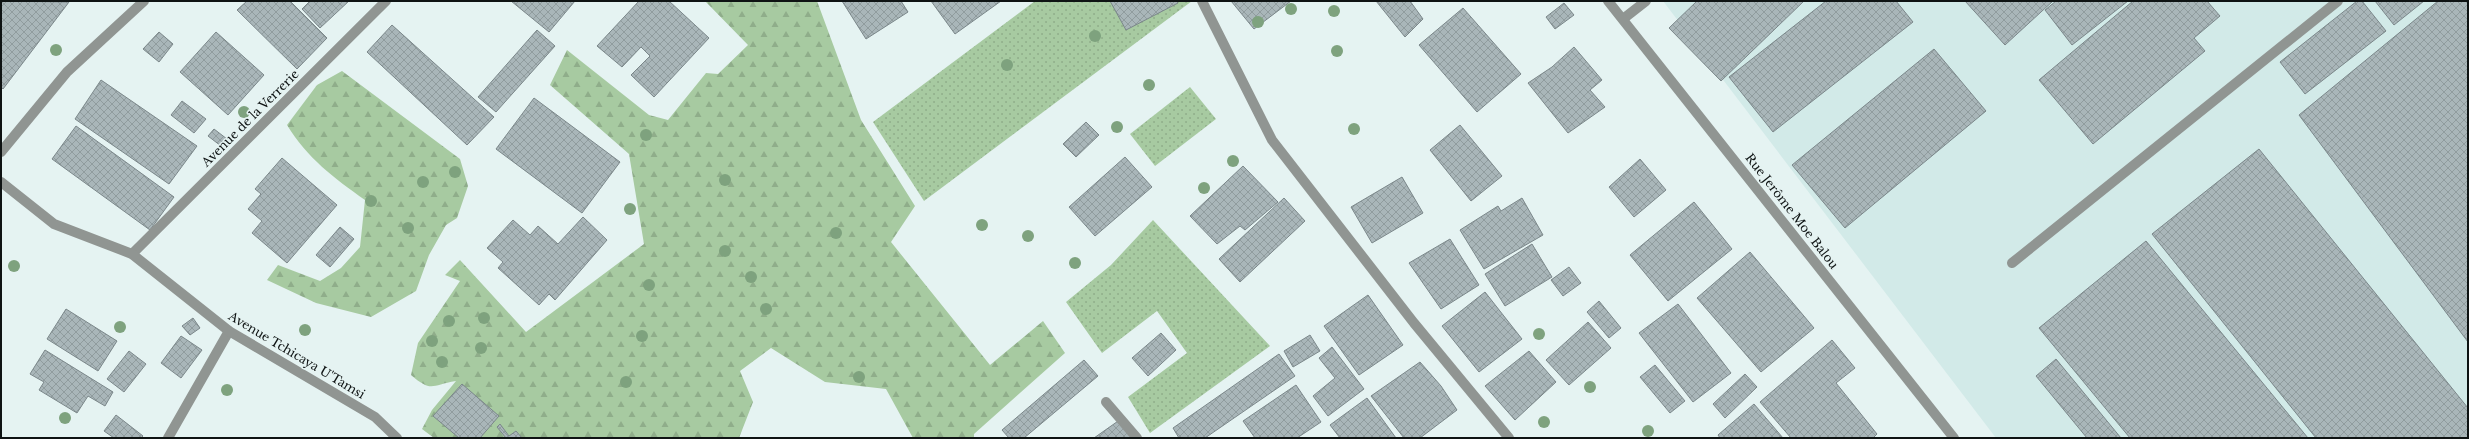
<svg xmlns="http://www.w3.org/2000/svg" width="2469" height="439" viewBox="0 0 2469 439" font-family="'Libre Baskerville',serif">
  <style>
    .built { fill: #d2eae8 }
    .grass { fill: url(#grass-dots) }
    .forest { fill: url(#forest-firs) }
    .building { fill: url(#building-cross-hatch); stroke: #7b878a }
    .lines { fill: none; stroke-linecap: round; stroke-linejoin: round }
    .service { stroke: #909592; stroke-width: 10 }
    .minor { stroke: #909592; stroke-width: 10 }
    .tertiary { stroke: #909592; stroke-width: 10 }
    .tree { fill: #7ea27e }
    .labels { text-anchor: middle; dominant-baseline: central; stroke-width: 3; stroke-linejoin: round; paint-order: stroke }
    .street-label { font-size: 12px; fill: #0e1313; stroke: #e5f3f2 }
  </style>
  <defs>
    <pattern id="grass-dots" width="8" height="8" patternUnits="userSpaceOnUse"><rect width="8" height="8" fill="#a7caa1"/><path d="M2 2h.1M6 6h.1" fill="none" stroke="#8fad8a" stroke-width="1.8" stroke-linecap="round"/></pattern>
    <pattern id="forest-firs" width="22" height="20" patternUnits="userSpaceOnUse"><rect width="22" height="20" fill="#a7caa1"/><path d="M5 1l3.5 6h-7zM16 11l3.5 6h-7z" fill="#8fad8a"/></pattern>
    <pattern id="building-cross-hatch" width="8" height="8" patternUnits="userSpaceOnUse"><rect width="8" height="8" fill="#a9b6b9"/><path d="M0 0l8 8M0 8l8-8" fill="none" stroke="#909c9e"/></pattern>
  </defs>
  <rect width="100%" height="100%" fill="#e5f3f2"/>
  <!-- built -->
  <polygon class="built" points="1663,1 2468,1 2468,438 1996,438"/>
  <!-- grass -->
  <g class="grass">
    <polygon points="1035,1 1192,1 924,201 873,122"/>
    <polygon points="1190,87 1216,119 1155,166 1130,134"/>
    <polygon points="1153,220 1270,346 1150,433 1128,397 1187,353 1157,311 1102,353 1066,302 1111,265"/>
  </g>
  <!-- forest -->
  <g class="forest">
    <path d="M 705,1 L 817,1 L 861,120 L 915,206 L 891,242 L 990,365 L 1043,321 L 1065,353 L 974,434 L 974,438 L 913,438 L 886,389 L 825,382 L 771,348 L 740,371 L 753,402 L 739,438 L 434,438 L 422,429 L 432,410 L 456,381 C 431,385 432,393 411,375 L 418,343 L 460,281 L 445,275 L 460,260 L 526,332 L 644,244 L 629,154 L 550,85 L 567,50 L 649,115 L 668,120 L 706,73 L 718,74 L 748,45 Z"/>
    <path d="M 342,71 L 460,159 L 468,186 L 457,218 L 446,225 L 429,255 L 416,291 L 371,317 L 316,303 L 267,280 L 278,265 L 320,281 L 341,268 L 360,247 L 365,200 C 334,178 307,158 287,125 L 317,85 Z"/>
  </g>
  <!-- building -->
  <g class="building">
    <polygon points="1,1 69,2 3,89 1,87"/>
    <polygon points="247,1 290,1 327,38 297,69 237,10"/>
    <polygon points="310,1 349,1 320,28 302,9"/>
    <polygon points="511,1 575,1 549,32"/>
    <polygon points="639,1 669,1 709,38 654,97 631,75 650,56 641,47 622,67 597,46"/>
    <polygon points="842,1 901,1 908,12 866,39"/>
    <polygon points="931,1 1001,1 955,34"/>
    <polygon points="1110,1 1176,1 1178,3 1126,30"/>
    <polygon points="1231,1 1291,1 1254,29"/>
    <polygon points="1376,1 1410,1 1423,19 1405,37"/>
    <polygon points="1697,1 1804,1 1721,81 1669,28"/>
    <polygon points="1826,1 1896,1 1913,22 1773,132 1729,77"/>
    <polygon points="1965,1 2053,1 2005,45"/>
    <polygon points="2056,1 2128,1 2072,45 2045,10"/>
    <polygon points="2133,1 2207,1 2220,16 2194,38 2205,51 2093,144 2039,80"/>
    <polygon points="2357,1 2362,1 2386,31 2305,94 2280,62"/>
    <polygon points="2375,1 2424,1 2394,25"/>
    <polygon points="2438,1 2468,1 2468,342 2299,115"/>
    <polygon points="1564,3 1574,15 1555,29 1546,17"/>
    <polygon points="1463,8 1521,74 1477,112 1419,45"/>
    <polygon points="392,25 494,117 467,145 367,52"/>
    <polygon points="537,30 555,46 496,112 478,97"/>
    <polygon points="159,32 173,44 159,62 143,49"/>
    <polygon points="216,32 264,75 228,115 180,72"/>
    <polygon points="1574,47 1602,80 1590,90 1605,107 1568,133 1528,83 1552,67"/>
    <polygon points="1934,49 1986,111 1845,228 1792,165"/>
    <polygon points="101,80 197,146 169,184 75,119"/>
    <polygon points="534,98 620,162 582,213 496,149"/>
    <polygon points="182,101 206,119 194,133 171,115"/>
    <polygon points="1086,122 1099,135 1076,157 1063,144"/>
    <polygon points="1460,125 1502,176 1471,201 1430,150"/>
    <polygon points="76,126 174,197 150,230 52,159"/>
    <polygon points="214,129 227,139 221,146 208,136"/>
    <polygon points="2259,149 2468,408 2468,438 2316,438 2152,234"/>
    <polygon points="1125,157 1152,187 1095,236 1069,207"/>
    <polygon points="282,158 337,205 287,263 252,233 262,221 248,209 261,194 255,189"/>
    <polygon points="1640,159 1666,190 1634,217 1609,187"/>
    <polygon points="1243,166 1278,202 1245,230 1240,226 1217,244 1190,216"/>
    <polygon points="1402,177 1423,213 1372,243 1351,207"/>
    <polygon points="1284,198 1305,221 1240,282 1219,259"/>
    <polygon points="1522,198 1543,235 1484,269 1460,230 1498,206 1501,211"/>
    <polygon points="1694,202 1732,249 1668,301 1630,255"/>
    <polygon points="583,217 607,240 555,300 549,294 539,305 498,268 503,262 487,248 513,220 530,235 538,226 558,244"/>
    <polygon points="340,227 354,239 330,267 316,255"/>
    <polygon points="1450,239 1479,285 1441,309 1409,263"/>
    <polygon points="2146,241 2308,438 2130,438 2039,328"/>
    <polygon points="1532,244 1552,277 1505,306 1485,274"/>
    <polygon points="1750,252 1814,328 1761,372 1697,298"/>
    <polygon points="1569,267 1581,283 1563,296 1551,280"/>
    <polygon points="1485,292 1522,339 1479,372 1442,326"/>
    <polygon points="1368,295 1403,345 1359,375 1324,326"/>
    <polygon points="1599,301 1621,328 1609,338 1587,312"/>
    <polygon points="1678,304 1731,373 1693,402 1639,333"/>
    <polygon points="66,309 117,341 98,371 47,339"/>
    <polygon points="193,318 200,328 190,335 182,326"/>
    <polygon points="1588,322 1611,348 1569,385 1546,360"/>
    <polygon points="1161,333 1176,350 1148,376 1132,358"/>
    <polygon points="1310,335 1320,351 1293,367 1284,351"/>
    <polygon points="181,336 202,350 181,378 161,363"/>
    <polygon points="1832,340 1855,368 1836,383 1877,434 1873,438 1791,438 1760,402"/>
    <polygon points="1332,347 1364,389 1328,416 1313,396 1335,378 1319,358"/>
    <polygon points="45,350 113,392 105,406 88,396 77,413 39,390 44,382 30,374"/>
    <polygon points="129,351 146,364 124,392 107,379"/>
    <polygon points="1529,351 1556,382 1515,420 1485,386"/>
    <polygon points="1279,354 1295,376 1205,438 1179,438 1173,428"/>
    <polygon points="2056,359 2121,438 2087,438 2036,376"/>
    <polygon points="1084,360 1098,376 1024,438 1009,438 1002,430"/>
    <polygon points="1420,362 1441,386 1457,410 1420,438 1404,438 1371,396"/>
    <polygon points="1655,365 1685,401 1670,413 1640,377"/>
    <polygon points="1745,374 1757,387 1725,418 1713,404"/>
    <polygon points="462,384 499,416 480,438 459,438 433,416"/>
    <polygon points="1296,385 1321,422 1297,438 1255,438 1243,421"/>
    <polygon points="1367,398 1396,438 1340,438 1330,425"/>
    <polygon points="1754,404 1783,438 1720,438 1718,435"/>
    <polygon points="116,415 143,436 141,438 114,438 104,431"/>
    <polygon points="1121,419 1134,438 1094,438"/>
    <polygon points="500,424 509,436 516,431 522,438 506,438 497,427"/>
  </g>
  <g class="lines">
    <!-- service -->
    <g class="service">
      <polyline points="1623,19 1646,1"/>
      <polyline points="2012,263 2338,1"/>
    </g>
    <!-- minor -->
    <g class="minor">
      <polyline points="1202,1 1272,140 1414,323 1509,438"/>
      <polyline points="1608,1 1954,438"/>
      <polyline points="1,152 67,72 144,1"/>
      <polyline points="132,254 386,1"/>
      <polyline points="1106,402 1137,438"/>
      <polyline points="168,438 229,331"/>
    </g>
    <!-- tertiary -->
    <polyline class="tertiary" points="1,182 54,224 132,254 229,331 375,417 397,438"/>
  </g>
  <!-- trees -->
  <g class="tree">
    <circle cx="1291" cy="9" r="6"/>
    <circle cx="1334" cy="11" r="6"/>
    <circle cx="1258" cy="22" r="6"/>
    <circle cx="1095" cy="36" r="6"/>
    <circle cx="56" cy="50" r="6"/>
    <circle cx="1337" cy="51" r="6"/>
    <circle cx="1007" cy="65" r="6"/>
    <circle cx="1149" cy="85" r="6"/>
    <circle cx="244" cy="112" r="6"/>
    <circle cx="1117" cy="127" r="6"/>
    <circle cx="1354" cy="129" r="6"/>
    <circle cx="646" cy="135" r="6"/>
    <circle cx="1233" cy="161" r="6"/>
    <circle cx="455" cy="172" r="6"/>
    <circle cx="725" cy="180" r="6"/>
    <circle cx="423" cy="182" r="6"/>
    <circle cx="1204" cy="188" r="6"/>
    <circle cx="371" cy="201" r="6"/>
    <circle cx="630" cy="209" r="6"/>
    <circle cx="982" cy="225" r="6"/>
    <circle cx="408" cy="228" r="6"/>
    <circle cx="836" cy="233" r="6"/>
    <circle cx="1028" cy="236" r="6"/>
    <circle cx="725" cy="251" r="6"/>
    <circle cx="1075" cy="263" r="6"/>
    <circle cx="14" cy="266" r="6"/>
    <circle cx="751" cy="277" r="6"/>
    <circle cx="649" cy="285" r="6"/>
    <circle cx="766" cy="309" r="6"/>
    <circle cx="484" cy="318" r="6"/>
    <circle cx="449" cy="321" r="6"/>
    <circle cx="120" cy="327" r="6"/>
    <circle cx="305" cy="330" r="6"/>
    <circle cx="1539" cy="334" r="6"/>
    <circle cx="642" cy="336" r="6"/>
    <circle cx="432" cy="341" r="6"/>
    <circle cx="481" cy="348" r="6"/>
    <circle cx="442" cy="362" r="6"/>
    <circle cx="859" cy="377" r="6"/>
    <circle cx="626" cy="382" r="6"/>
    <circle cx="1590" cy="387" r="6"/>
    <circle cx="227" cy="390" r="6"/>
    <circle cx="65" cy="418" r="6"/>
    <circle cx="1544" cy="422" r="6"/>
    <circle cx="1648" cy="431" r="6"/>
  </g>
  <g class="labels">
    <!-- street labels -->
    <g class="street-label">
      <text transform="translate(250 118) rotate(-45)">Avenue de la Verrerie</text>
      <text transform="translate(1792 211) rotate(52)">Rue Jerôme Moe Balou</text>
      <text transform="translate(297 355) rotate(31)">Avenue Tchicaya U'Tamsi</text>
    </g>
  </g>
  <!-- border -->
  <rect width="2469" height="439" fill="none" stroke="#0e1313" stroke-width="4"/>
</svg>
